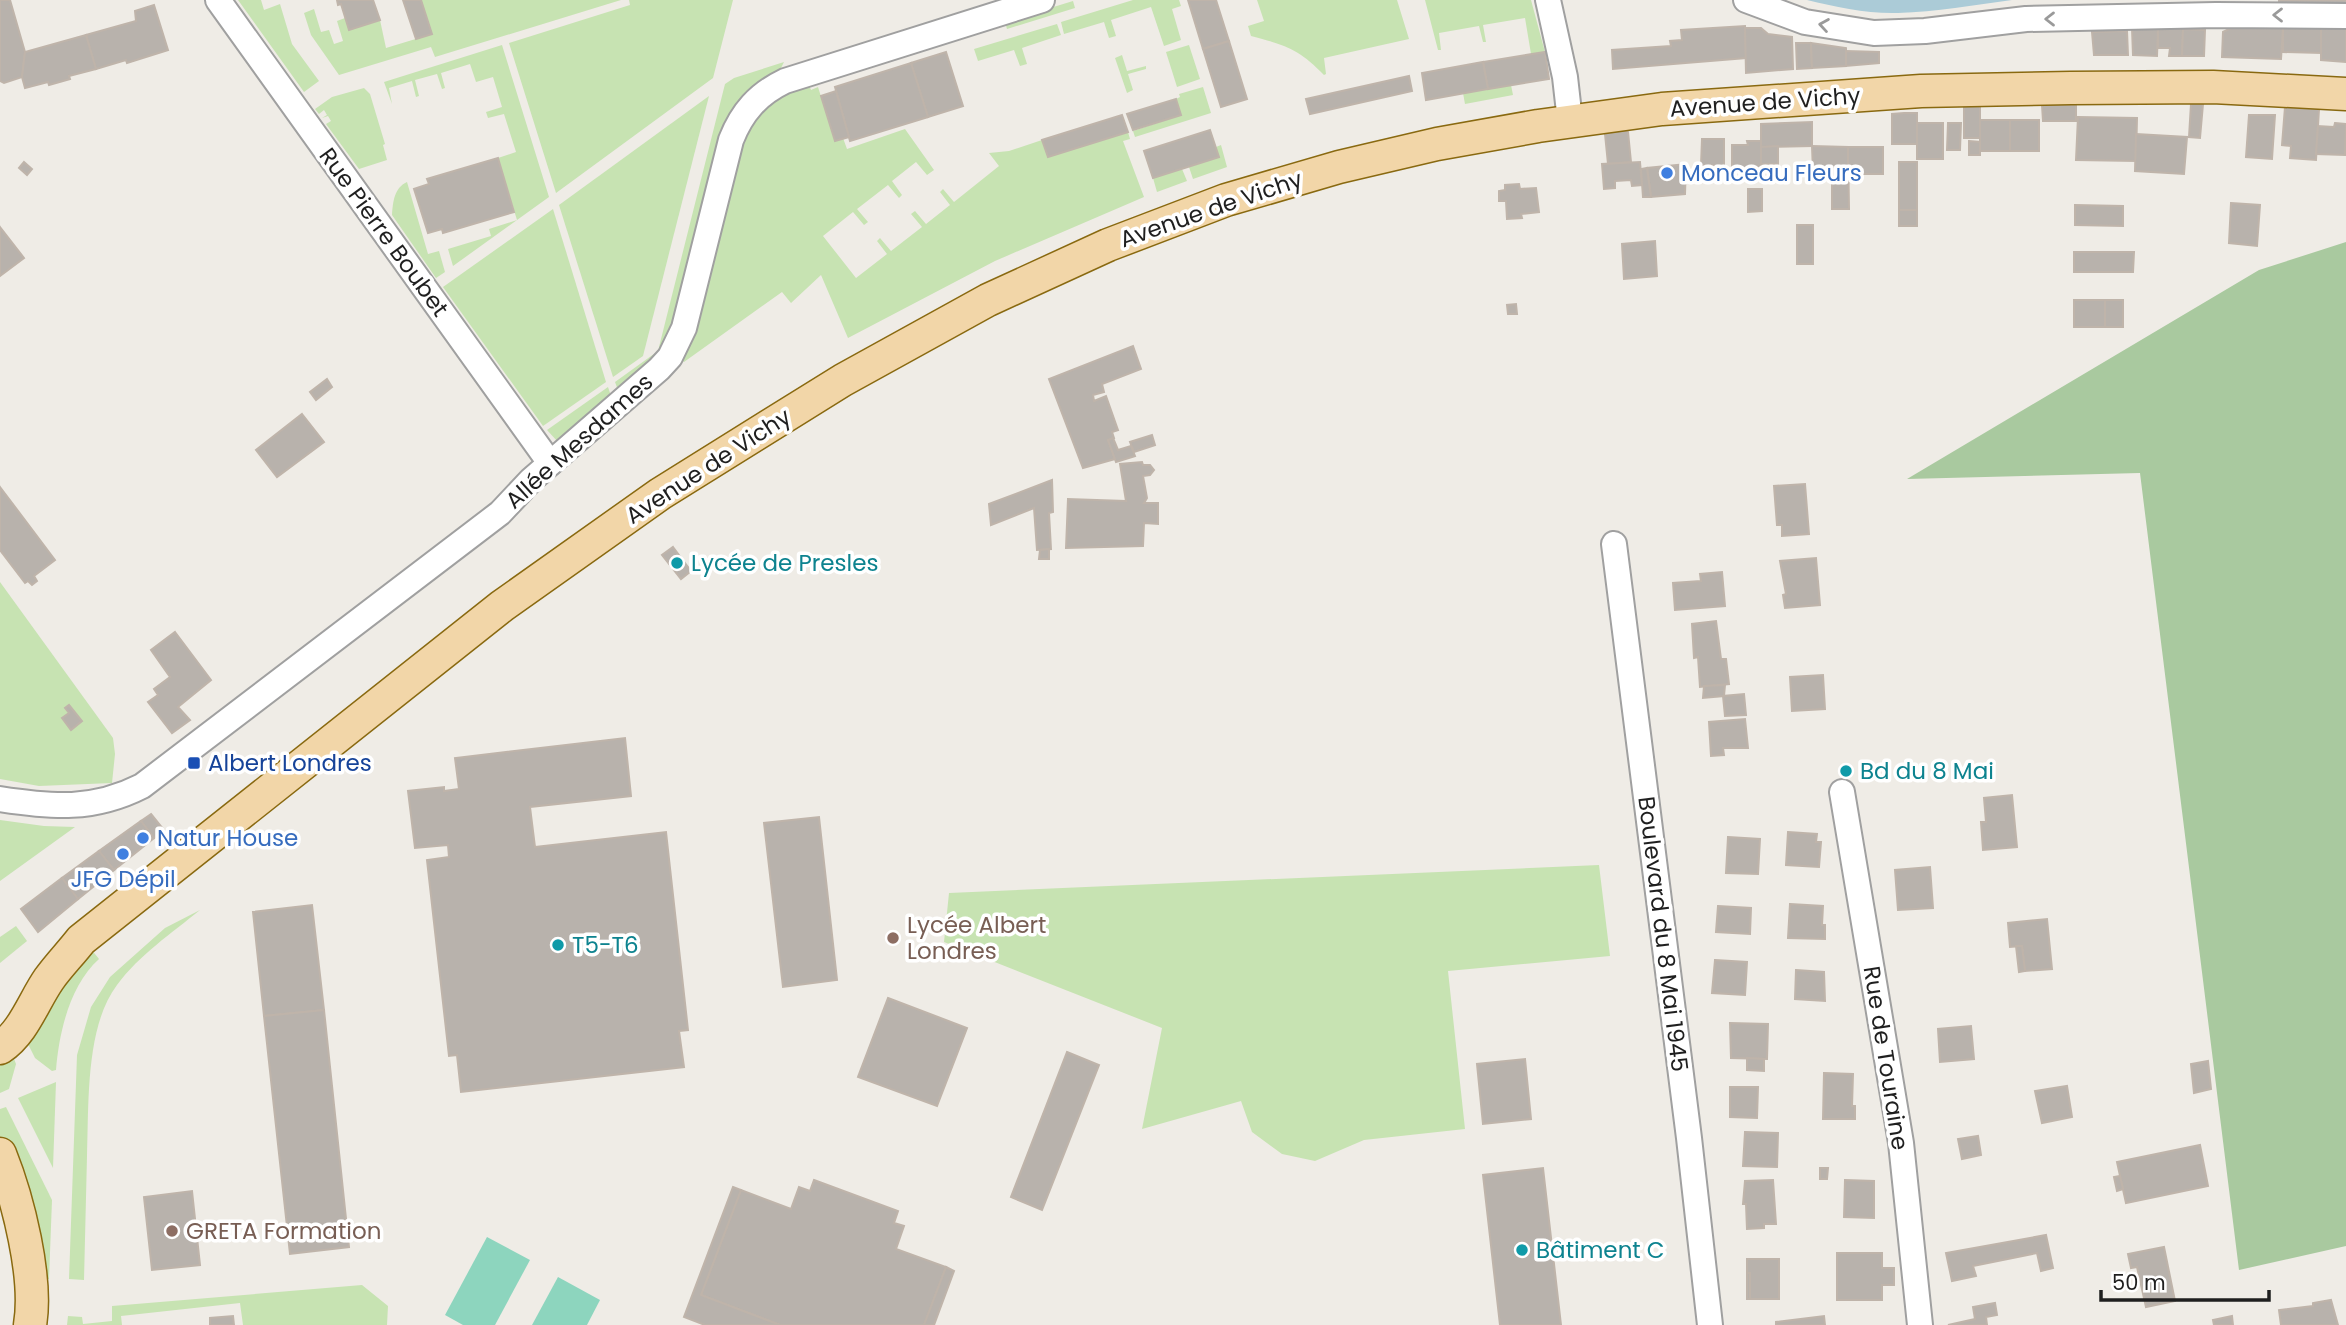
<svg xmlns="http://www.w3.org/2000/svg" width="2346" height="1325" viewBox="0 0 2346 1325" font-family="Poppins,sans-serif">
  <style>
    .grass { fill: #c7e3b2 }
    .forest { fill: #a9c99f }
    .pitch { fill: #8dd5be }
    .water { fill: #abcbd7 }
    .building { fill: #b8b2ac; stroke: #bfb4aa; stroke-width: 2 }
    .lines { fill: none; stroke-linecap: round; stroke-linejoin: round }
    .minor-casing { stroke: #a0a0a0; stroke-width: 28 }
    .major-casing { stroke: #896910; stroke-width: 35 }
    .minor { stroke: #fff; stroke-width: 24 }
    .major { stroke: #f2d6a8; stroke-width: 32 }
    .oneway { stroke: #9a9a9a }
    .shop-dot { fill: #3f7fe0; stroke: #fff; stroke-width: 2.5 }
    .culture-dot { fill: #0f9aa8; stroke: #fff; stroke-width: 2.5 }
    .transit-dot { fill: #1a4fb4; stroke: #fff; stroke-width: 2.5 }
    .education-dot { fill: #8d6e63; stroke: #fff; stroke-width: 2.5 }
    .labels { text-anchor: middle; dominant-baseline: central; stroke-width: 7; stroke-linejoin: round; paint-order: stroke }
    .street-label { font-size: 23px; fill: #1f1f1f; stroke: #fff }
    .shop-label { font-size: 23px; fill: #366cbe; stroke: #fff; text-anchor: start }
    .culture-label { font-size: 23px; fill: #0d838f; stroke: #fff; text-anchor: start }
    .transit-label { font-size: 23px; fill: #164399; stroke: #fff; text-anchor: start }
    .education-label { font-size: 23px; fill: #785e54; stroke: #fff; text-anchor: start }
  </style>
  <rect width="100%" height="100%" fill="#efece6"/>
  <!-- grass -->
  <g class="grass">
    <polygon points="238,0 261,0 264,10 280,4 292,44 319,81 304,92"/>
    <polygon points="421,0 621,0 435,57 431,47 339,75 311,35 304,13 314,9 321,32 329,30 334,44 343,41 337,21 345,18 349,30 380,20 386,48 432,34"/>
    <polygon points="629,0 733,0 713,78 556,193 509,43 630,5"/>
    <polygon points="1133,0 1179,0 1181,6 1172,9 1181,40 1164,46 1151,7 1111,20 1116,36 1109,38 1104,22 1064,34 1061,22"/>
    <path d="M 1257,0 L 1397,0 L 1409,39 L 1324,58 L 1326,74 L 1324,75 C 1299,49 1285,45 1251,36 L 1248,26 L 1264,21 Z"/>
    <polygon points="1425,0 1531,0 1545,52 1531,54 1525,18 1483,25 1486,42 1483,42 1479,26 1439,33 1441,50 1438,50"/>
    <polygon points="1073,1 1075,8 1007,29 1005,22"/>
    <polygon points="1057,24 1061,35 1022,48 1027,64 1020,66 1014,50 978,61 974,49"/>
    <polygon points="502,45 549,197 453,266 448,249 491,236 489,229 517,220 498,158 516,152 504,114 488,118 486,112 502,107 493,77 476,82 470,64 441,73 445,88 442,89 437,74 415,80 419,96 416,97 412,81 389,88 392,104 384,82"/>
    <polygon points="1189,45 1200,79 1177,87 1166,52"/>
    <polygon points="1122,55 1127,71 1146,66 1146,69 1128,74 1133,90 1127,93 1115,58"/>
    <polygon points="784,62 780,70 746,94 726,122 672,330 654,359 618,390 615,382 658,351 725,84 734,78"/>
    <polygon points="809,85 811,90 818,87 835,141 843,138 847,149 905,129 934,170 927,175 916,162 892,181 902,195 899,198 888,185 857,209 868,222 864,225 853,212 823,236 856,278 887,254 877,241 880,238 891,251 922,227 911,214 915,211 926,224 950,205 940,192 943,189 954,202 999,166 989,153 1009,151 1042,140 1048,157 1128,132 1130,139 1123,141 1144,197 995,261 848,338 821,275 791,303 782,292 684,362 681,359 741,145 751,124 776,97"/>
    <polygon points="1511,85 1513,95 1465,104 1463,93"/>
    <polygon points="1203,87 1211,113 1135,137 1133,131 1181,115 1176,99 1180,97 1179,94"/>
    <polygon points="364,88 370,94 385,144 383,145 387,160 359,169 326,124 331,121 328,116 322,118 327,115 324,110 319,114 315,109 332,97"/>
    <polygon points="709,96 643,356 613,377 559,205"/>
    <polygon points="1221,145 1227,167 1193,179 1189,167 1219,157 1216,147"/>
    <polygon points="1182,169 1187,181 1157,192 1153,178"/>
    <path d="M 407,182 L 428,254 L 439,251 L 445,272 L 436,278 L 392,215 C 393,202 394,188 407,182 Z"/>
    <polygon points="553,209 606,382 543,426 443,287"/>
    <polygon points="608,387 611,396 558,442 547,430"/>
    <polygon points="0,582 113,738 115,754 112,783 39,786 0,779"/>
    <polygon points="0,820 44,826 75,827 0,881"/>
    <polygon points="1599,865 1610,956 1448,971 1465,1129 1364,1140 1315,1161 1282,1154 1252,1132 1241,1101 1142,1129 1162,1028 944,942 949,893"/>
    <path d="M 200,910 C 172,933 139,955 117,985 C 85,1027 89,1106 87,1156 C 86,1198 85,1239 84,1280 L 69,1279 L 77,1055 L 91,1007 L 110,977 L 165,928 Z"/>
    <polygon points="16,926 27,941 0,963 0,937"/>
    <path d="M 87,944 L 99,959 C 70,985 59,1032 56,1070 L 52,1071 L 35,1058 L 26,1040 Z"/>
    <polygon points="13,1056 16,1064 9,1089 0,1093 0,1060"/>
    <polygon points="56,1082 53,1168 18,1098"/>
    <polygon points="6,1107 52,1200 49,1279 41,1279 0,1136 0,1109"/>
    <polygon points="362,1285 388,1306 387,1325 243,1325 240,1303 121,1316 122,1325 67,1325 68,1316 82,1317 83,1324 112,1321 112,1306"/>
  </g>
  <!-- forest -->
  <polygon class="forest" points="2346,242 2346,1246 2239,1270 2140,473 1907,479 2259,270"/>
  <!-- pitch -->
  <g class="pitch">
    <polygon points="487,1237 530,1260 495,1325 463,1325 445,1315"/>
    <polygon points="558,1277 600,1300 587,1325 532,1325"/>
  </g>
  <!-- water -->
  <path class="water" d="M 1807,0 L 2012,0 C 1974,5 1936,12 1898,13 C 1868,14 1836,7 1807,0 Z"/>
  <!-- building -->
  <g class="building">
    <polygon points="0,0 10,0 25,52 22,77 4,83 0,81"/>
    <polygon points="337,0 373,0 380,20 349,30 341,4 338,5"/>
    <polygon points="403,0 421,0 432,34 416,39"/>
    <polygon points="1188,0 1216,0 1229,41 1203,49"/>
    <rect x="2279" y="0" width="67" height="3"/>
    <polygon points="154,5 168,50 127,63 126,60 96,69 86,35 136,21 135,11"/>
    <polygon points="1745,26 1746,58 1613,69 1612,50 1671,46 1670,41 1682,40 1681,30"/>
    <polygon points="2283,27 2321,27 2321,53 2283,52"/>
    <polygon points="2283,27 2281,59 2222,57 2223,32 2231,28"/>
    <polygon points="2321,27 2346,27 2346,62 2321,60"/>
    <polygon points="1745,28 1761,28 1768,34 1792,37 1793,69 1746,73"/>
    <polygon points="2132,28 2158,29 2157,56 2133,55"/>
    <polygon points="2158,29 2183,29 2182,56 2169,56 2170,48 2158,48"/>
    <polygon points="2183,29 2205,30 2204,56 2182,56"/>
    <polygon points="2127,31 2128,55 2094,55 2092,32"/>
    <polygon points="86,35 96,69 69,76 70,79 49,85 48,82 25,88 22,77 25,52"/>
    <polygon points="1229,41 1247,99 1221,107 1203,49"/>
    <polygon points="1796,43 1811,43 1812,68 1797,69"/>
    <polygon points="1811,43 1846,48 1846,66 1812,68"/>
    <polygon points="1846,51 1879,52 1879,63 1846,66"/>
    <polygon points="946,52 963,106 928,117 911,63"/>
    <polygon points="1545,52 1549,79 1488,89 1483,62"/>
    <polygon points="1483,62 1488,89 1426,100 1422,73"/>
    <polygon points="911,63 928,117 850,141 835,87"/>
    <polygon points="1409,76 1412,91 1310,114 1306,99"/>
    <polygon points="836,91 849,137 835,141 821,96"/>
    <polygon points="1176,99 1181,115 1133,130 1127,114"/>
    <polygon points="2191,104 2203,104 2200,138 2189,137"/>
    <polygon points="2042,105 2076,105 2076,121 2043,121"/>
    <rect x="1964" y="106" width="16" height="32"/>
    <polygon points="2285,107 2319,109 2316,160 2290,158 2291,146 2282,145"/>
    <polygon points="1904,113 1917,113 1917,144 1892,144 1892,114"/>
    <polygon points="1122,115 1128,132 1048,157 1042,140"/>
    <polygon points="2249,115 2275,115 2272,159 2246,157"/>
    <polygon points="2078,117 2137,118 2136,161 2076,160"/>
    <rect x="1980" y="120" width="30" height="31"/>
    <rect x="2010" y="120" width="29" height="31"/>
    <polygon points="1812,122 1812,146 1761,147 1761,124"/>
    <rect x="1917" y="123" width="26" height="36"/>
    <polygon points="1948,123 1961,123 1960,150 1947,150"/>
    <polygon points="2335,123 2346,124 2345,155 2316,154 2318,126 2334,127"/>
    <polygon points="1624,129 1628,132 1631,162 1608,164 1605,134 1607,130"/>
    <polygon points="1210,130 1219,157 1153,178 1144,151"/>
    <polygon points="2136,134 2187,137 2184,174 2135,171"/>
    <polygon points="1702,139 1724,139 1724,166 1701,165"/>
    <polygon points="1747,141 1761,141 1761,168 1732,169 1732,145 1748,145"/>
    <polygon points="1969,141 1980,142 1980,155 1969,155"/>
    <polygon points="1778,146 1778,164 1761,164 1761,147"/>
    <polygon points="1812,146 1848,147 1849,209 1832,209 1832,172 1813,172"/>
    <rect x="1848" y="147" width="35" height="27"/>
    <polygon points="498,158 514,212 443,233 442,229 428,233 414,189 429,184 427,179"/>
    <polygon points="24,162 32,169 27,175 19,168"/>
    <polygon points="1640,162 1642,185 1632,186 1631,180 1615,181 1615,188 1604,189 1602,164"/>
    <rect x="1899" y="162" width="18" height="48"/>
    <polygon points="1686,164 1685,194 1651,197 1647,168"/>
    <polygon points="1647,168 1651,197 1643,197 1641,169"/>
    <polygon points="1519,184 1520,189 1536,188 1539,212 1521,214 1522,218 1507,219 1506,201 1499,201 1499,191 1505,190 1505,185"/>
    <polygon points="1748,189 1762,189 1762,211 1748,212"/>
    <polygon points="2231,203 2260,205 2257,246 2229,243"/>
    <polygon points="2075,205 2123,206 2123,226 2075,225"/>
    <rect x="1899" y="210" width="18" height="16"/>
    <rect x="1797" y="225" width="16" height="39"/>
    <polygon points="0,227 24,258 0,276"/>
    <polygon points="1655,241 1657,276 1624,279 1622,244"/>
    <polygon points="2074,252 2134,252 2133,272 2074,272"/>
    <rect x="2074" y="300" width="31" height="27"/>
    <rect x="2105" y="300" width="18" height="27"/>
    <polygon points="1516,304 1517,314 1508,314 1507,305"/>
    <polygon points="1133,346 1141,369 1102,384 1104,392 1093,395 1094,401 1106,396 1118,430 1112,432 1114,438 1108,440 1115,459 1083,468 1049,379"/>
    <polygon points="327,379 332,387 316,400 310,392"/>
    <polygon points="302,414 324,442 277,477 256,450"/>
    <polygon points="1152,435 1155,445 1134,452 1130,442"/>
    <polygon points="1113,438 1118,450 1131,446 1135,456 1116,462 1108,440"/>
    <polygon points="1142,462 1143,465 1150,465 1154,470 1150,475 1143,476 1147,498 1144,503 1158,503 1158,524 1144,523 1143,546 1066,548 1068,499 1126,501 1120,464"/>
    <polygon points="1052,480 1053,512 1049,513 1051,549 1037,550 1034,508 991,525 989,504"/>
    <polygon points="1805,484 1809,534 1782,536 1782,525 1777,525 1774,486"/>
    <polygon points="0,487 55,560 34,576 37,581 32,585 28,581 25,583 0,550"/>
    <polygon points="673,547 691,571 681,579 662,555"/>
    <polygon points="1049,549 1049,559 1039,559 1040,550"/>
    <polygon points="1816,558 1820,605 1785,608 1783,595 1786,594 1780,561"/>
    <polygon points="1722,572 1725,606 1675,610 1673,583 1701,581 1700,574"/>
    <polygon points="1716,621 1721,659 1726,659 1729,684 1700,687 1698,657 1694,658 1692,624"/>
    <polygon points="175,632 211,680 178,707 190,720 172,733 148,702 158,695 154,689 170,677 151,650"/>
    <polygon points="1823,675 1825,709 1792,711 1790,677"/>
    <polygon points="1725,685 1724,696 1703,698 1704,686"/>
    <polygon points="1744,694 1746,715 1725,716 1723,696"/>
    <polygon points="69,705 82,721 71,730 62,718 69,713 65,708"/>
    <polygon points="1745,719 1748,748 1723,748 1724,755 1711,756 1709,722"/>
    <polygon points="625,738 631,796 530,807 535,847 666,832 688,1030 679,1031 684,1067 461,1092 457,1055 449,1056 427,860 449,857 448,845 415,848 408,791 444,787 444,791 459,789 455,758"/>
    <rect x="1841" y="767" width="10" height="7"/>
    <polygon points="2012,795 2017,847 1983,850 1981,822 1986,822 1984,798"/>
    <polygon points="151,814 164,830 154,838 141,821"/>
    <polygon points="819,817 837,980 783,987 764,823"/>
    <polygon points="141,821 154,838 114,870 99,851"/>
    <polygon points="1788,832 1817,834 1816,842 1821,842 1819,867 1786,865"/>
    <polygon points="1728,837 1760,839 1758,874 1726,873"/>
    <polygon points="99,851 114,870 78,899 62,878"/>
    <polygon points="1930,867 1933,908 1898,910 1895,870"/>
    <polygon points="62,878 78,899 38,932 21,909"/>
    <polygon points="1790,904 1823,906 1822,925 1825,925 1825,939 1788,938"/>
    <polygon points="312,905 324,1010 264,1016 253,912"/>
    <polygon points="1718,906 1751,908 1750,934 1716,932"/>
    <polygon points="2047,919 2052,969 2025,971 2022,946 2010,947 2008,923"/>
    <polygon points="2016,946 2022,946 2025,971 2019,972"/>
    <polygon points="1715,960 1747,962 1745,995 1712,993"/>
    <polygon points="1796,970 1824,972 1825,1001 1795,999"/>
    <polygon points="888,998 967,1028 937,1106 858,1077"/>
    <polygon points="324,1010 349,1247 290,1254 264,1016"/>
    <polygon points="1730,1023 1768,1024 1767,1059 1731,1058"/>
    <polygon points="1971,1026 1974,1059 1940,1062 1938,1029"/>
    <polygon points="1067,1052 1099,1065 1042,1210 1011,1197"/>
    <polygon points="1747,1058 1764,1059 1764,1071 1747,1070"/>
    <polygon points="1525,1059 1531,1119 1483,1124 1477,1064"/>
    <polygon points="2208,1061 2211,1089 2194,1093 2191,1064"/>
    <polygon points="1824,1073 1853,1074 1852,1106 1855,1106 1855,1119 1823,1119"/>
    <polygon points="2067,1086 2072,1117 2042,1123 2035,1091"/>
    <polygon points="1730,1087 1758,1087 1757,1118 1730,1117"/>
    <polygon points="1745,1132 1778,1133 1777,1167 1743,1166"/>
    <polygon points="1978,1136 1981,1155 1962,1159 1958,1139"/>
    <polygon points="2200,1145 2208,1186 2126,1203 2117,1162"/>
    <polygon points="1543,1168 1561,1325 1500,1325 1483,1175"/>
    <polygon points="1820,1168 1828,1168 1827,1179 1820,1179"/>
    <polygon points="2120,1176 2123,1189 2117,1191 2114,1177"/>
    <polygon points="814,1180 898,1211 894,1223 904,1226 896,1249 946,1267 924,1325 780,1325 701,1295 741,1190 791,1209 799,1187 810,1191"/>
    <polygon points="1773,1180 1776,1224 1764,1224 1764,1228 1747,1229 1746,1204 1743,1204 1745,1181"/>
    <polygon points="1845,1180 1874,1181 1874,1218 1844,1217"/>
    <polygon points="733,1187 741,1190 701,1295 780,1325 705,1325 684,1317"/>
    <polygon points="192,1191 200,1265 152,1270 144,1197"/>
    <polygon points="2046,1235 2053,1268 2041,1271 2037,1253 1973,1266 1976,1276 1952,1281 1946,1253"/>
    <polygon points="2164,1247 2175,1301 2146,1307 2137,1267 2131,1268 2128,1254"/>
    <polygon points="1837,1253 1882,1253 1882,1268 1894,1268 1894,1285 1882,1285 1882,1300 1837,1300"/>
    <polygon points="1747,1259 1779,1259 1779,1299 1750,1299 1750,1273 1747,1273"/>
    <polygon points="946,1267 954,1271 934,1325 924,1325"/>
    <rect x="1747" y="1273" width="3" height="26"/>
    <polygon points="2331,1300 2338,1325 2281,1325 2279,1310 2313,1306 2313,1303"/>
    <polygon points="1995,1303 1997,1315 1986,1317 1987,1325 1948,1325 1975,1319 1973,1307"/>
    <polygon points="233,1316 234,1325 210,1325 210,1318"/>
    <polygon points="1824,1316 1825,1325 1776,1325 1776,1322"/>
    <polygon points="2232,1316 2233,1325 2214,1325 2213,1320"/>
  </g>
  <g class="lines">
    <defs>
      <g id="minor">
        <polyline points="218,0 550,463"/>
        <polyline points="1548,0 1565,77 1570,121"/>
        <polyline points="1746,0 1805,22 1874,33 1925,31 2026,19 2216,15 2346,16"/>
        <polyline points="1614,544 1689,1138 1710,1325"/>
        <polyline points="1842,792 1901,1143 1920,1325"/>
        <path d="M 0,799 C 52,807 93,811 142,786 L 500,513 L 531,480 L 659,369 L 670,357 L 684,328 L 731,140 C 742,112 758,94 785,81 L 1042,0"/>
      </g>
      <g id="major">
        <path d="M 0,1048 C 24,1032 33,1002 49,979 C 59,965 71,953 81,940 L 502,606 L 660,494 L 843,380 L 988,300 L 1108,245 L 1226,200 L 1339,167 L 1437,144 L 1538,126 L 1662,109 L 1921,91 L 2071,88 L 2213,87 L 2346,94"/>
        <path d="M 0,1154 C 18,1199 38,1278 30,1325"/>
      </g>
    </defs>
    <!-- minor casing -->
    <use href="#minor" class="minor-casing"/>
    <!-- major casing -->
    <use href="#major" class="major-casing"/>
    <!-- minor -->
    <use href="#minor" class="minor"/>
    <!-- major -->
    <use href="#major" class="major"/>
  </g>
  <!-- one-way arrows -->
  <defs><path id="oneway-chevron" d="M-2-3.5L2.5 0L-2 3.5" fill="none" stroke-width="1.6" stroke-linecap="round" stroke-linejoin="round" transform="scale(1.75)"/></defs>
  <g class="oneway">
    <use href="#oneway-chevron" transform="translate(2278 15) rotate(-180)"/>
    <use href="#oneway-chevron" transform="translate(2050 19) rotate(180)"/>
    <use href="#oneway-chevron" transform="translate(1824 25) rotate(-171)"/>
  </g>
  <!-- markers -->
  <g class="shop-dot">
    <circle cx="1667" cy="173" r="7"/>
    <circle cx="143" cy="838" r="7"/>
    <circle cx="123" cy="854" r="7"/>
  </g>
  <g class="culture-dot">
    <circle cx="677" cy="563" r="7"/>
    <circle cx="1846" cy="771" r="7"/>
    <circle cx="558" cy="945" r="7"/>
    <circle cx="1522" cy="1250" r="7"/>
  </g>
  <rect class="transit-dot" x="187" y="756" width="14" height="14" rx="3.5"/>
  <g class="education-dot">
    <circle cx="893" cy="938" r="7"/>
    <circle cx="172" cy="1231" r="7"/>
  </g>
  <g class="labels">
    <!-- street labels -->
    <g class="street-label">
      <text transform="translate(1765 102) rotate(-4)">Avenue de Vichy</text>
      <text transform="translate(1211 209) rotate(-19)">Avenue de Vichy</text>
      <text transform="translate(384 232) rotate(54)">Rue Pierre Boubet</text>
      <text transform="translate(579 441) rotate(-42)">Allée Mesdames</text>
      <text transform="translate(708 466) rotate(-33)">Avenue de Vichy</text>
      <text transform="translate(1663 934) rotate(83)">Boulevard du 8 Mai 1945</text>
      <text transform="translate(1886 1058) rotate(81)">Rue de Touraine</text>
    </g>
    <!-- shop labels -->
    <g class="shop-label">
      <text x="1681" y="173">Monceau Fleurs</text>
      <text x="157" y="838">Natur House</text>
      <text x="123" y="879" text-anchor="middle">JFG Dépil</text>
    </g>
    <!-- culture labels -->
    <g class="culture-label">
      <text x="691" y="563">Lycée de Presles</text>
      <text x="1860" y="771">Bd du 8 Mai</text>
      <text x="572" y="945">T5-T6</text>
      <text x="1536" y="1250">Bâtiment C</text>
    </g>
    <!-- transit labels -->
    <g class="transit-label">
      <text x="208" y="763">Albert Londres</text>
    </g>
    <!-- education labels -->
    <g class="education-label">
      <text x="907" y="925">Lycée Albert<tspan x="907" dy="26">Londres</tspan></text>
      <text x="186" y="1231">GRETA Formation</text>
    </g>
  </g>
  <!-- scale -->
  <path d="M2101 1290v10h168v-10" fill="none" stroke="#1f1f1f" stroke-width="3.5"/>
  <text x="2112" y="1290" font-size="21" fill="#1f1f1f" stroke="#ffffff" stroke-width="5" paint-order="stroke">50 m</text>
</svg>
